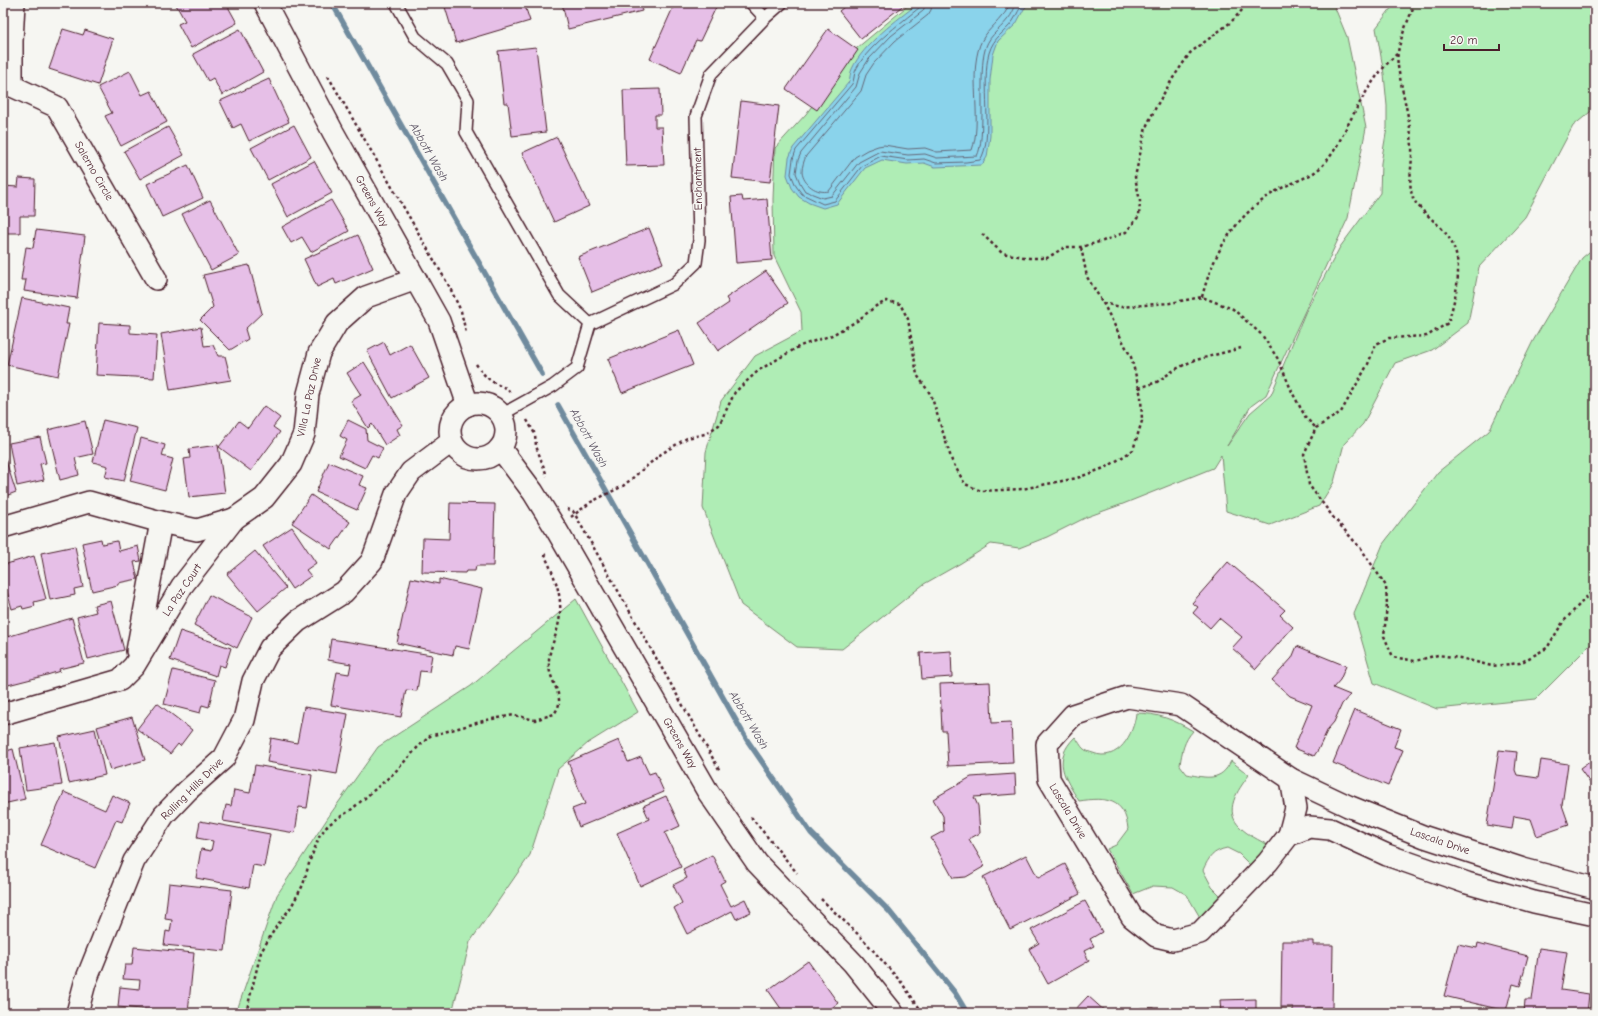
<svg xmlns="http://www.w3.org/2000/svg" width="1598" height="1016" viewBox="0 0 1598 1016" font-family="'Comic Neue',sans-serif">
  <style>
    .green { fill: #afedb5; stroke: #7c8670 }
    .water { fill: #8ad3eb; stroke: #708b9e }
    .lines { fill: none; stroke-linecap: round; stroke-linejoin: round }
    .shore { stroke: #646778; stroke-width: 1 }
    .stream { stroke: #708b9e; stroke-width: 5.5 }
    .building { fill: #e6bfe7; stroke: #4a1f2b }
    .service-casing { stroke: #4a1f2b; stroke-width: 14 }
    .minor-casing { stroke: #4a1f2b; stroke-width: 24 }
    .path { stroke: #4a1f2b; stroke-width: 2.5; stroke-dasharray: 3 3; stroke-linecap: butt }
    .service { stroke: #f6f6f2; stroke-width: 11 }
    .minor { stroke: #f6f6f2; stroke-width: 21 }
    .labels { text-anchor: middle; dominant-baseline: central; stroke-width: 3; stroke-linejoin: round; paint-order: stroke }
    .street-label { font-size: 11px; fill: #4a1f2b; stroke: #f6f6f2 }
    .water-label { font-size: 12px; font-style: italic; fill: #5d5565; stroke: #f6f6f2 }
  </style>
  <rect width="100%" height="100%" fill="#f6f6f2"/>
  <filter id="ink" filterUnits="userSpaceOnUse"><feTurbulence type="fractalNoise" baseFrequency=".025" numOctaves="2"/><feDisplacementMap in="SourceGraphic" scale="8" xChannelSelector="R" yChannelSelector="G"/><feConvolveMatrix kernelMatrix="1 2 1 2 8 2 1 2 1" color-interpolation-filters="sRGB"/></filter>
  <g filter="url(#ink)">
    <!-- green -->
    <g class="green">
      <polygon points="911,3 1333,3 1347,37 1366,128 1348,218 1266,395 1251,406 1227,446 1250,413 1271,395 1305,313 1340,247 1380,193 1381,163 1387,128 1387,106 1384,74 1376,28 1395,3 1595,3 1595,108 1573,126 1525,217 1479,267 1468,323 1432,350 1395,363 1363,424 1344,444 1334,482 1319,506 1270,525 1226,511 1221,455 1213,468 1123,504 1087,517 1047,537 1019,548 991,544 961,563 924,584 842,649 797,647 741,605 703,508 706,452 721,401 755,356 802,331 801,312 774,256 773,199 775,148 806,114 851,53"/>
      <polygon points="1595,247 1595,640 1536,699 1437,709 1374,683 1354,614 1383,544 1438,472 1489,431 1533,341 1582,258"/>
      <polygon points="576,599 638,712 588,743 558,769 530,855 470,942 452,1013 236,1013 277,895 331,813 378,747 471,686"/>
      <path d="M 1136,713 C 1157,713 1175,720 1193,731 C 1184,741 1182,751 1180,765 L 1187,774 C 1207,778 1221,782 1231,761 L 1249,775 C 1238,790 1222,811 1241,828 C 1248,835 1259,840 1268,845 L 1252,867 L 1239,854 L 1227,848 C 1213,851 1209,857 1203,870 L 1212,887 L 1223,898 L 1201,919 L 1187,895 L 1173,887 L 1153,886 L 1133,894 L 1107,849 L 1116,845 L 1128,829 C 1125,798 1105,797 1079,801 C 1064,777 1052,760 1075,737 C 1078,740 1081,747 1084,749 C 1086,751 1090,752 1093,753 C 1118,763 1134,734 1136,713 Z"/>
    </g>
    <!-- water -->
    <path class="water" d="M 919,3 L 1030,3 L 1024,9 L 1016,24 L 998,41 L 993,55 L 990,80 L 990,136 L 987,157 L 982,165 L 935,167 L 924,163 L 907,164 L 882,160 L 865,168 L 837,204 L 823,208 L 809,203 L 799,197 L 792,188 L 787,175 L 789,158 L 793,148 L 849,82 C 850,78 850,73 852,69 C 863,44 898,19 919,3 Z"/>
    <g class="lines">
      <!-- shore -->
      <g class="shore">
        <path d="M 921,3 L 920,7 C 901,23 864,49 855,72 C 854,76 854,80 852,84 L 796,150 L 793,159 L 791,174 L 796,186 L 802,194 L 823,204 L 835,201 L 862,166 L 881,156 L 908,160 L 924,159 L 936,163 L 966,162 L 980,160 C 994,141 981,80 989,53 C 994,36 1004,34 1013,21 C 1017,15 1019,8 1024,3"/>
        <path d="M 926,3 L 923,11 L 891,36 L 869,59 L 860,73 L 856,87 L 801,153 L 798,160 L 796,173 L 800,183 L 805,191 L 823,198 L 832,196 L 859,162 L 880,151 L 908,155 L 925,154 L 937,158 L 977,156 C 986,140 979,78 984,54 C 987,36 998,32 1008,19 C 1012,15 1014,8 1017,3"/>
        <path d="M 932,3 L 931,10 L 928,15 L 895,41 L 874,63 L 866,75 L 861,91 L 806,156 C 804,161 802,166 802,172 C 803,184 817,194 829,191 L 855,157 L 867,150 L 878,146 L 884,145 L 908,149 L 925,148 L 937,152 L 972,150 C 982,122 970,82 978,51 C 982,34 992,29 1002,16 C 1006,13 1008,7 1010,3"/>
      </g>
      <!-- stream -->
      <g class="stream">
        <polyline points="332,3 542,374"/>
        <polyline points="558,405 747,740 811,833 889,911 955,993 967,1013"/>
      </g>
    </g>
    <!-- building -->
    <g class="building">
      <polygon points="175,3 226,3 237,23 191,48 178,24 185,21"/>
      <polygon points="458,3 524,3 530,21 456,43 445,7"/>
      <polygon points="562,3 640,3 642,11 568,29"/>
      <polygon points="675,3 711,3 717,5 700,41 696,40 681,73 650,59"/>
      <polygon points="849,3 906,3 861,39 839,11"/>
      <polygon points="63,29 83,35 85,30 113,39 98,85 49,69"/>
      <polygon points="240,29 263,72 222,95 213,78 208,81 193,54"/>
      <polygon points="828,29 858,50 817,110 786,89"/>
      <polygon points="536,47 546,132 512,136 508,103 504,103 498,51"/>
      <polygon points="130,71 142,95 151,91 167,122 121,146 105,116 112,113 98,87"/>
      <polygon points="269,79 289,122 249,141 241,124 233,128 220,101"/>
      <polygon points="660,89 661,115 655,115 655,127 662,127 664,165 626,166 623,90"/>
      <polygon points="741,101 779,106 770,182 732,178"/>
      <polygon points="294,125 311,157 268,180 251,148"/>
      <polygon points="168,127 184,155 140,179 124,151"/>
      <polygon points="557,137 589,206 554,222 522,153"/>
      <polygon points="314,161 332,193 288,217 271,184"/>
      <polygon points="188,165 203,198 162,217 147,184"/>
      <polygon points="19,178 35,179 34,216 20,216 20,233 3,233 3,186 18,187"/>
      <polygon points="742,196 743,201 767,199 772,260 736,263 731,197"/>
      <polygon points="210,200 239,255 211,270 182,214"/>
      <polygon points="331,200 349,231 311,252 302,237 291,243 282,227"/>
      <polygon points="649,228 663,263 592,292 578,257"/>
      <polygon points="36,230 85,236 77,298 24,291 26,280 21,280 26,247 33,248"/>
      <polygon points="358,235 373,268 336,284 334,279 317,287 304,259"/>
      <polygon points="249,265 262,313 245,329 248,339 230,350 200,320 213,307 203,275"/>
      <polygon points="766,271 788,303 718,351 699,323 729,303 726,298"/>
      <polygon points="22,298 69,308 66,324 69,324 58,376 7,365"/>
      <polygon points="99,323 130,325 130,333 157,335 154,378 96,375"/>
      <polygon points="201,327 204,346 213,345 218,356 225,356 231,380 170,390 161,334"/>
      <polygon points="679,330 693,365 622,393 608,359"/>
      <polygon points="384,342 390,355 410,344 429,378 392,398 367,351"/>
      <polygon points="364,362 403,425 397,429 400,435 385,445 372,424 368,428 351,401 361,395 347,373"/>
      <polygon points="264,406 280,418 273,427 280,432 251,471 219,447 239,421 248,428"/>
      <polygon points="103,420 137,428 124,481 105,477 108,466 93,462"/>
      <polygon points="348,420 366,429 367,440 383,448 378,458 372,455 365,468 339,456 347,440 340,436"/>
      <polygon points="85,421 93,454 75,458 79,475 60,480 48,430"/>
      <polygon points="40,437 46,463 40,464 44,480 17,486 9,443"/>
      <polygon points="141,438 165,445 162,456 173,459 165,490 130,481"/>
      <polygon points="218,445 225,493 189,497 184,459 190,458 189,449"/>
      <polygon points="3,452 16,492 3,497"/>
      <polygon points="329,462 363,476 359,485 367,488 357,510 316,492"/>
      <polygon points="311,495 350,522 331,549 292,523"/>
      <polygon points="450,503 495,504 493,566 476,566 475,571 466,571 465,573 422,572 423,538 449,539"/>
      <polygon points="292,527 316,563 306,570 311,576 292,589 263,546"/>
      <polygon points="101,539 102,544 117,541 119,551 138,546 141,561 134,562 138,579 118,583 118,585 92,591 82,543"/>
      <polygon points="75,546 83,587 74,589 75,595 50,600 41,553"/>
      <polygon points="255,551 286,588 258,611 227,574"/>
      <polygon points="34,556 46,599 34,602 35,606 23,609 22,606 12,609 3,577 3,565"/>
      <polygon points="1228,562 1285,610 1280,615 1293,627 1256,669 1232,648 1242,637 1219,618 1210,628 1193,613 1198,607 1192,603"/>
      <polygon points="411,578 439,584 439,579 482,589 469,649 455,646 453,655 397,643"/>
      <polygon points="209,595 252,617 237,648 194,625"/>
      <polygon points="3,600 7,615 3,615"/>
      <polygon points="111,601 124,650 88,659 77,617 96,612 94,605"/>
      <polygon points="72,618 84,663 59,669 60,671 47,675 8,685 3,666 3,638"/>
      <polygon points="180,631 231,648 225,667 219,665 216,676 170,660"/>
      <polygon points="331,639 432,655 429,672 420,671 417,691 406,690 401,717 331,705 337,672 349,674 351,664 328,660"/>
      <polygon points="1297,646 1346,666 1340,680 1333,688 1350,695 1342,704 1334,722 1328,729 1318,750 1314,756 1294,748 1312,705 1290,696 1272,680 1292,658"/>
      <polygon points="951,651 952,677 922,679 920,653"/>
      <polygon points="173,670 215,680 209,707 202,705 200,713 164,704"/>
      <polygon points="990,682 992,723 1011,722 1013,763 948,766 946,731 942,731 940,684"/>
      <polygon points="157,703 192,730 180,746 178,744 170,754 137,729"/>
      <polygon points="304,707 348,714 337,774 267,762 271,738 297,743"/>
      <polygon points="1355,710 1401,729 1394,747 1403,750 1388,786 1333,763"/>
      <polygon points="132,717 145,760 110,770 97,727"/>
      <polygon points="95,729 105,775 69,783 59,737"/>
      <polygon points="619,740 628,762 641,757 649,774 655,772 664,792 579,827 572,809 585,804 568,762"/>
      <polygon points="55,742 62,785 26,790 20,748"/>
      <polygon points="13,749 25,799 3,804 3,752"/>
      <polygon points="1499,750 1517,752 1515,770 1517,775 1538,778 1541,760 1568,764 1562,805 1569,825 1537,836 1531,819 1514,816 1512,829 1487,825"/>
      <polygon points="1595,758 1595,790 1580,769"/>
      <polygon points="255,765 312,775 307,808 299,807 295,833 223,821 226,805 231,806 234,790 250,793"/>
      <polygon points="1015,774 1016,794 974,797 978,806 980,833 969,839 985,866 966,877 953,878 931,838 944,831 943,816 933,799 971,777"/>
      <polygon points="64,792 105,810 112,795 130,803 122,822 116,820 95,868 41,845"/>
      <polygon points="666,796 680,826 665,833 681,867 640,886 617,833 649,819 643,806"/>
      <polygon points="200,821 270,834 264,867 253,865 249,888 196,878 201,849 211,851 213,841 197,838"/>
      <polygon points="712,855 725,881 720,884 731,906 745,899 751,912 736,919 732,911 687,934 674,908 682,903 673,885 687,878 683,870"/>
      <polygon points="1026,855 1038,878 1065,864 1080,894 1010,930 983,877"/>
      <polygon points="169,883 232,890 225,951 164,945 166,931 170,932 172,920 165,919"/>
      <polygon points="1085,901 1102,932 1090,939 1094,946 1084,951 1089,961 1048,984 1029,949 1039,943 1031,930"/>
      <polygon points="1282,941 1313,941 1313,945 1333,945 1332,1008 1316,1008 1316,1013 1293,1013 1293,1007 1281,1007"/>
      <polygon points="1478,943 1528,956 1520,986 1513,984 1506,1011 1444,996 1458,944 1477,948"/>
      <polygon points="134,947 194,953 188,1013 118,1007 120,987 139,989 140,980 123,979 125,965 132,965"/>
      <polygon points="1539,948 1567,952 1561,990 1589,994 1587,1013 1524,1013 1525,1000 1532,1000"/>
      <polygon points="808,961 838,1003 829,1010 831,1013 784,1013 768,990"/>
      <polygon points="1088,996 1107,1013 1072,1013"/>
      <polygon points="1256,999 1256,1013 1221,1013 1220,1000"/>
      <rect x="1141" y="1008" width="13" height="5"/>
    </g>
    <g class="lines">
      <defs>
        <g id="service">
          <polyline points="396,3 415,37 447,64 468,100 466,132 559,295 590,324"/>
          <polyline points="751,3 765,18"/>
          <polyline points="590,324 674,284 696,263 699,240 696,116 711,74 765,18 782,3"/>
          <polyline points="501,415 553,386 577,368 590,324"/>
        </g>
        <g id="minor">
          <polyline points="265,3 333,132 439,321 468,405"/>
          <polyline points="3,86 12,86 57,107 156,279"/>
          <polyline points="12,86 12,41 14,3"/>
          <circle cx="478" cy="431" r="28"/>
          <polyline points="500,448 533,492 556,529 708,792 757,863 853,963 893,1013"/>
          <polyline points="3,527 89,502 161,522 197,530 234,519 264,498 291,464 304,434 308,394 319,353 337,323 366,297 416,279"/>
          <polyline points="137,651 161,522"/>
          <polyline points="3,714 120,680 134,666 182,586 234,519"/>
          <polyline points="1289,835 1296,808 1291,779"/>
          <polyline points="1595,888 1523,869 1425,837 1348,806 1291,779 1181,705 1127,697 1073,715 1047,744 1049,779 1132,917 1156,936 1173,940 1200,933 1268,862 1289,835 1309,827 1330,829 1387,855 1467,883 1534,902 1595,915"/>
          <polyline points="77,1013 85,983 134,861 164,815 188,790 224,758 244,720 253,681 270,648 298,621 344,592 372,561 396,494 411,472 451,442"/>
        </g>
      </defs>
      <!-- service casing -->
      <use href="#service" class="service-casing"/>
      <!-- minor casing -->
      <use href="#minor" class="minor-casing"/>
      <!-- path -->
      <g class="path">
        <path d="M 1415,3 C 1409,19 1401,35 1398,52 C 1396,63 1400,76 1402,88 C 1406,107 1411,127 1412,147 C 1413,164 1407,182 1413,198 C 1416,206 1432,219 1438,225 C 1468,252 1458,289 1448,323 L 1427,336 L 1389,338 L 1376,344 L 1368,364 L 1341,412 L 1316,428 L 1304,454 L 1309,485 L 1333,517 L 1362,550 L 1386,586 L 1387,605 L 1384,636 L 1393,657 L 1415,661 L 1438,655 L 1460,658 L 1492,666 L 1520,663 L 1547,648 L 1563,622 L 1595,588"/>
        <polyline points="328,76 449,286 461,311 466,333"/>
        <polyline points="982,234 1002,253 1029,258 1047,258 1065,247 1081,247 1103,241 1126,232 1139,216 1140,201 1135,177 1146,127 1157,105 1173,78 1190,53 1231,22 1244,8 1244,3"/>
        <path d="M 1202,297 C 1214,250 1237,213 1280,189 C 1298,179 1314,178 1328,159 C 1335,151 1340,140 1345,130 C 1360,102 1374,74 1398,53"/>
        <polyline points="1103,303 1121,307 1170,303 1202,297 1233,309 1262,335 1278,359 1293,394 1306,418 1316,428"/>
        <path d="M 476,364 C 484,376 493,385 507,388 L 510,393"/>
        <polyline points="1139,388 1157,382 1174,370 1192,361 1241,348"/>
        <polyline points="527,420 535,434 536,446 547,476"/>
        <polyline points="567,509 573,511 720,771"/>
        <polyline points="571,517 591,502 623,486 661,454 687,438 705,434 719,425 735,392 759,370 800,346 832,335 857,321 876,306 887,301 900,304 908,319 917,375 931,395 952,461 965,484 981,491 1022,489 1077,478 1107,467 1133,450 1142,421 1141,396 1131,357 1103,303 1087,277 1081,247"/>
        <polyline points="751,817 797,873"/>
        <polyline points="821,899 863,939 901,982 923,1013"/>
        <path d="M 246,1013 L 261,952 L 276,927 L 291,907 L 303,885 L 310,860 L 320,835 L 328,825 L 352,809 L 394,773 L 418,747 L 430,736 L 487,720 L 514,715 L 535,720 L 554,714 C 556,711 559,707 559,703 C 560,690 549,678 549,665 C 548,652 554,642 557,630 C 565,602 557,581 545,556 L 547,553"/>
      </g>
      <!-- service -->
      <use href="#service" class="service"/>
      <!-- minor -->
      <use href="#minor" class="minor"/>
    </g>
  </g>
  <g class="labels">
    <!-- street labels -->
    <g class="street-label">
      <text transform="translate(94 171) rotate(60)">Salerno Circle</text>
      <text transform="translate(698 179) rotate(-91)">Enchantment</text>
      <text transform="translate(372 201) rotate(61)">Greens Way</text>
      <text transform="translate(309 397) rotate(-78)">Villa La Paz Drive</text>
      <text transform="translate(182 590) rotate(-56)">La Paz Court</text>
      <text transform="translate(680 743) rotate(60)">Greens Way</text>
      <text transform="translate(192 789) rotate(-45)">Rolling Hills Drive</text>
      <text transform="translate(1068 811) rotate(59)">Lascala Drive</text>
      <text transform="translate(1440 841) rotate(19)">Lascala Drive</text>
    </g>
    <!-- water labels -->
    <g class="water-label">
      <text transform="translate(429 152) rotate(60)">Abbott Wash</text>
      <text transform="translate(589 438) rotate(61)">Abbott Wash</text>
      <text transform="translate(749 720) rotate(59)">Abbott Wash</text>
    </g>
  </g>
  <!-- margin -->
  <rect width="1598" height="1016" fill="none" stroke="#f6f6f2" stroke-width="16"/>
  <rect x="8" y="8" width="1582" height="1000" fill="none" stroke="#4a1f2b" stroke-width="1.5" filter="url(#ink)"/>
  <!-- scale -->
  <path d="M1444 44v6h55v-6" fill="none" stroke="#4a1f2b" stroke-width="2"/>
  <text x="1450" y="44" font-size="12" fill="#4a1f2b" stroke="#f6f6f2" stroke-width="3" paint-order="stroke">20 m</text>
</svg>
